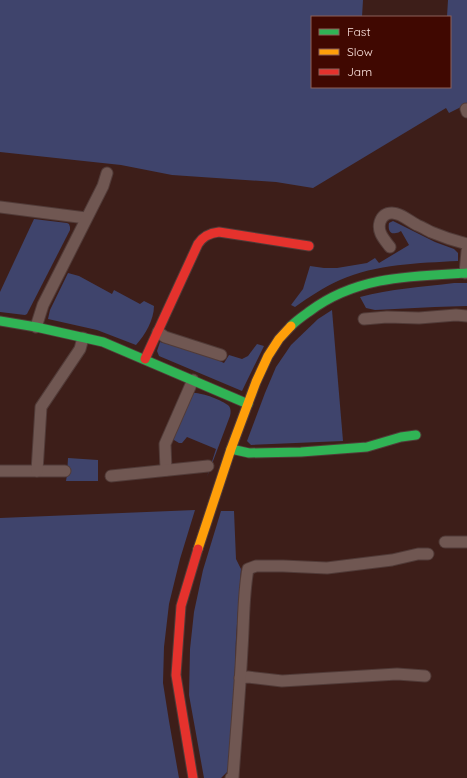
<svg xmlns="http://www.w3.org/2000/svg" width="467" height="778" viewBox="0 0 467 778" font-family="Quicksand,sans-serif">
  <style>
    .green { fill: #3f446c }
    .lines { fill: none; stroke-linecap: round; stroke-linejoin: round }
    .street-casing { stroke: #513b38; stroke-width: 13 }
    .fast-casing { stroke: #513b38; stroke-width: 11 }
    .slow-casing { stroke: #513b38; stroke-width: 11 }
    .jam-casing { stroke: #513b38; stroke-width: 11 }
    .street { stroke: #705752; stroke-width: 11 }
    .fast { stroke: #30b455; stroke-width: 9 }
    .slow { stroke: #ff9f0a; stroke-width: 9 }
    .jam { stroke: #e5322d; stroke-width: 9 }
  </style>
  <rect width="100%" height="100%" fill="#3d1e19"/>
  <!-- green -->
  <g class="green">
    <polygon points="0,0 363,0 362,17 312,17 312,87 450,87 450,17 447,17 448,0 467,0 467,104 449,113 446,108 313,188 276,182 172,175 121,165 0,152"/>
    <polygon points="34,219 67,223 69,224 70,227 70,230 27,314 25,315 0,312 0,292"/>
    <path d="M 393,221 L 435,242 L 454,249 L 458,253 L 458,261 C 419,263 376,264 340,280 C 324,287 309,297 295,307 L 291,305 L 303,289 L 310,266 L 324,268 L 337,268 L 367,263 L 375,258 L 379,263 L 409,245 L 401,231 C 399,232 398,233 396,233 C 389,235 388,228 389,223 Z"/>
    <path d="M 68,273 L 79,276 L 112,294 L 114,290 L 140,304 L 144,301 L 154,306 C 154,320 145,335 136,345 L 97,330 L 48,319 L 50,310 Z"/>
    <path d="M 454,283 L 467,283 L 467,306 L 435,307 L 375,310 L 366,308 L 360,297 C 390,289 422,287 454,283 Z"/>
    <polygon points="332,310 343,441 251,445 247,441 265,393 276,367 291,345 318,319"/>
    <path d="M 160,342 C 182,348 203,353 224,363 L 229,355 L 242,359 L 248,356 L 257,344 L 264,346 L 242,391 L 159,356 L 157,351 Z"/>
    <path d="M 194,393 C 203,393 222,400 229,406 C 231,409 231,412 230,416 L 207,477 L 216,449 L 187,437 L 182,443 L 179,443 L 174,440 L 173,435 L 184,415 L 191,398 Z"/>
    <polygon points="68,458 98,460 98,481 66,481 67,475"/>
    <polygon points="195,510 180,559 169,604 164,647 163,683 169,721 179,778 0,778 0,518"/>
    <polygon points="221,511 234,511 236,559 241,569 236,638 234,694 228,771 221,778 204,778 189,695 190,649 194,612 203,570"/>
  </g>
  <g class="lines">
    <defs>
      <g id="street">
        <polyline points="466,109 467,112"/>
        <polyline points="0,207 86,218"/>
        <path d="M 390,247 C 384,239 377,232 380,222 C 382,216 386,213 392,213 C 401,213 409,221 417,225 C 422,227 427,230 431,232 C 443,237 455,241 467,244"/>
        <polyline points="465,273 467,251"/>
        <polyline points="364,319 387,317 419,318 456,315 467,316"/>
        <polyline points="36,327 43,305 103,186 107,173"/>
        <polyline points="158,332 165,337 221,355"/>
        <polyline points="166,470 165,444 193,380"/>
        <polyline points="0,471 65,471"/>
        <polyline points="37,471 41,407 80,349 83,338"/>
        <polyline points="111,476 208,466"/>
        <polyline points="445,542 467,542"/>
        <polyline points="240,678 248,677 282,681 397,674 425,676"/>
        <path d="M 231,778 L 233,777 C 236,734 240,691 242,649 C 244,622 243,596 248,569 L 256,566 L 283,566 L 327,568 L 392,560 L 418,554 L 428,554"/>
      </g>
      <g id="fast">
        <polyline points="0,321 36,327 103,342 248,404"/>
        <path d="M 291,326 C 297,320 303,316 310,311 C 357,276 411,276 467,273"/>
        <polyline points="231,449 249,453 301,452 367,447 401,437 416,435"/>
      </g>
      <polyline id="slow" points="198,549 231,449 256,382 268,356 279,339 291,326"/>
      <g id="jam">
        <path d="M 145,359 L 198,244 C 203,236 210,233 219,232 L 309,246"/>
        <polyline points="193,778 176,675 181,606 198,549"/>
      </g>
    </defs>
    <!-- street casing -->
    <use href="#street" class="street-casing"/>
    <!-- fast casing -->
    <use href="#fast" class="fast-casing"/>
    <!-- slow casing -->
    <use href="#slow" class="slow-casing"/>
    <!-- jam casing -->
    <use href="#jam" class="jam-casing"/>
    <!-- street -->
    <use href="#street" class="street"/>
    <!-- fast -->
    <use href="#fast" class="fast"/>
    <!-- slow -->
    <use href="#slow" class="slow"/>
    <!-- jam -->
    <use href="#jam" class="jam"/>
  </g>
  <!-- legend -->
  <rect x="311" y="16" width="140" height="72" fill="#400801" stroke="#8c615b"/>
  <rect x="319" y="29" width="20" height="6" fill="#30b455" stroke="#8c615b"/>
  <text x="347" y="36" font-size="12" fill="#fee6e1">Fast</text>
  <rect x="319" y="49" width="20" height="6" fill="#ff9f0a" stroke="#8c615b"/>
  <text x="347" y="56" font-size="12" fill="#fee6e1">Slow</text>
  <rect x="319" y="69" width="20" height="6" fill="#e5322d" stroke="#8c615b"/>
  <text x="347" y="76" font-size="12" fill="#fee6e1">Jam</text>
</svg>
